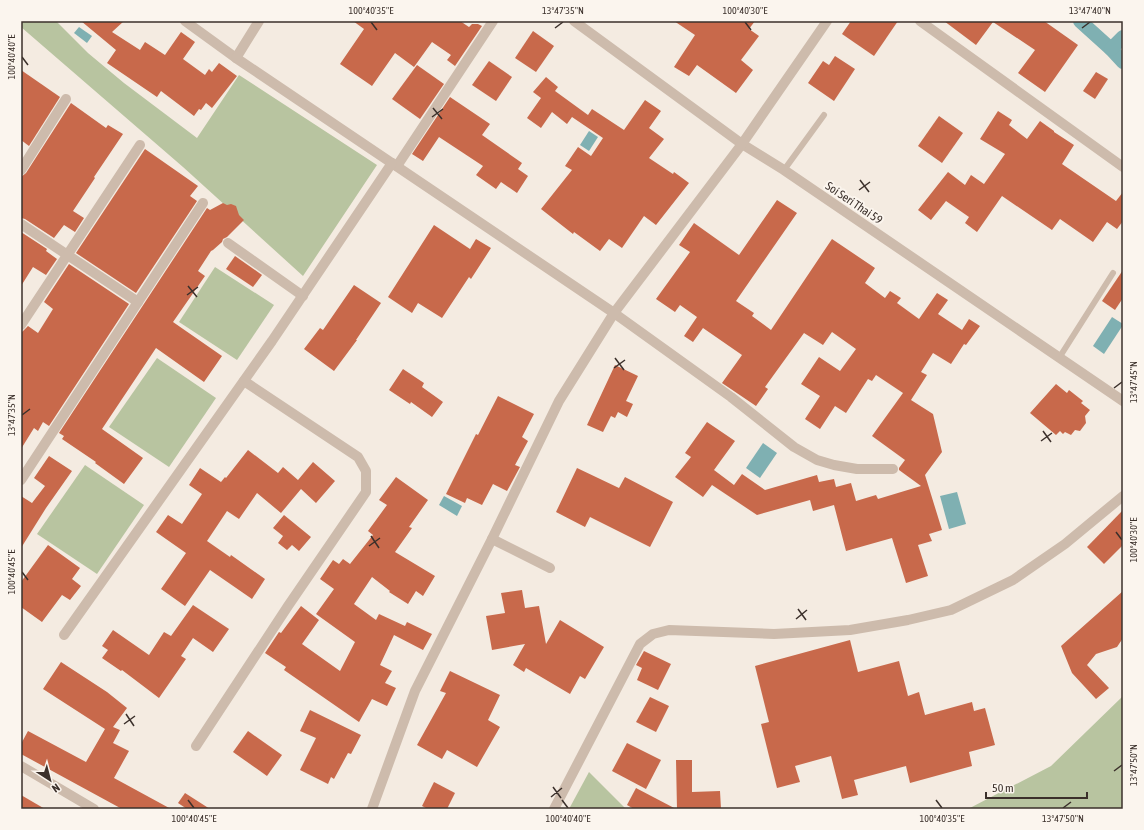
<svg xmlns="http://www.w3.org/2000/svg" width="1144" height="830" viewBox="0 0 1144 830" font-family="'Asap Condensed',sans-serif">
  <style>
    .green { fill: #b8c4a0 }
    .water { fill: #7fb0b2 }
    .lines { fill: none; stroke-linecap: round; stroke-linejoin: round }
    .canal { stroke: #7fb0b2; stroke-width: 14 }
    .building { fill: #c8694b }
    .service { stroke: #cdbbac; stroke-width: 6 }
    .minor { stroke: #cdbbac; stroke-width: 10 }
    .ticks { fill: none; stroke: #3b302b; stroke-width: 1.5 }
    .labels { text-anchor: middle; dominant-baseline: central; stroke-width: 4; stroke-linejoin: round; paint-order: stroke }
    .street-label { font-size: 12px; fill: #3b302b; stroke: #fbf5ee }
    .neatline { fill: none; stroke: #3b302b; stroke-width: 1.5 }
    .ticks-label { font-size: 10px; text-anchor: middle; fill: #3b302b }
  </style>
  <rect width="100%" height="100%" fill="#f4ebe1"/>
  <!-- green -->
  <g class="green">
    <polygon points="21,21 56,21 88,53 124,83 197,138 239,75 377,165 303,276 183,167 21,27"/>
    <polygon points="215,267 274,305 237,360 179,322"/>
    <polygon points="157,358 216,398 169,467 109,427"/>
    <polygon points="85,465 144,505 97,574 37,534"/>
    <polygon points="1123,696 1123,809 968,809 1051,766"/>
    <polygon points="589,772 626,809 569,809"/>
  </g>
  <!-- water -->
  <g class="water">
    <polygon points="79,27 92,36 87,43 74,33"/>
    <polygon points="589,131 598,137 589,151 580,145"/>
    <polygon points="1112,317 1123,324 1123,325 1104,354 1093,346"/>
    <polygon points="763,443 777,453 760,478 746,468"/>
    <polygon points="957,492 966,524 949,529 940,496"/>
    <polygon points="444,496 462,506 457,516 439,505"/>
  </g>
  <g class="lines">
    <!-- canal -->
    <g class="canal">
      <polyline points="1080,21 1111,49 1123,62"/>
      <polyline points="1111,49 1123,37"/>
    </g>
  </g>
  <!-- building -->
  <g class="building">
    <polygon points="81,21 124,21 112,32 140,50 145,42 165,55 181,32 195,42 183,59 205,75 209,69 212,72 219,63 237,76 212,108 206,103 201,110 199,109 194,116 161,91 157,97 107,63 116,50"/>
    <polygon points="353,21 460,21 469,27 472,24 478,24 482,26 455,66 447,60 451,55 432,42 414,67 395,53 372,86 340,64 364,29"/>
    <polygon points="674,21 755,21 749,29 759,36 741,60 753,70 736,93 697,65 689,76 674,67 695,35"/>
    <polygon points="851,21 898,21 874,56 842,34"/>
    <polygon points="944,21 1044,21 1078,45 1045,92 1018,73 1035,50 993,22 976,45"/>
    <polygon points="533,31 554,46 536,72 515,58"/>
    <polygon points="835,56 855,69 834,101 808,83 823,61 829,65"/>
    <polygon points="489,61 512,77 496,101 472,85"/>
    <polygon points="417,65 444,84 420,119 392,99"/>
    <polygon points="21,70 60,97 29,146 21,140"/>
    <polygon points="1096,72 1108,79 1095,99 1083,91"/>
    <polygon points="546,77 558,87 555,91 588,115 592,109 624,130 645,100 661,111 649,128 664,139 649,158 673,174 674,172 689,183 656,225 644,216 622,248 609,239 600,251 574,232 573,234 541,209 572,170 565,166 578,147 591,156 603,138 572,117 567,124 552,112 541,128 527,118 541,98 533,92"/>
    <polygon points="450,97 490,124 482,135 522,163 518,169 528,176 517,193 501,182 496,189 476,175 483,166 439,137 423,161 412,154"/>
    <polygon points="71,103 106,128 108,125 123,134 94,177 95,178 73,211 84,218 75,232 64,225 54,238 25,219 21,218 21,177 26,173"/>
    <polygon points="998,111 1012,120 1009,125 1027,139 1040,121 1054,131 1054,132 1074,145 1062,164 1116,201 1123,192 1123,221 1117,229 1107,222 1093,242 1060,219 1052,230 1002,196 977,232 965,223 969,217 946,201 931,220 918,210 948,172 965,185 971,175 984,184 1005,154 980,139"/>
    <polygon points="939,116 963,133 942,163 918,146"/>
    <polygon points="145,149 198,186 190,196 197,201 136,293 76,253"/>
    <polygon points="777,200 797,213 736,301 754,313 752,316 771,330 832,239 875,268 865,283 885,298 890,291 901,298 897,303 919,319 937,293 948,300 938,314 962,330 969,319 980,326 966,345 964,344 951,364 933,353 921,372 927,375 911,400 933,414 942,452 925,475 942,530 929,534 932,541 918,545 928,576 906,583 892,538 846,551 834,505 813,511 810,500 757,515 712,485 703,497 675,477 691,457 685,453 707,422 735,441 714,470 734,485 742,474 765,490 817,475 819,482 834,479 836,487 851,483 856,501 876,495 878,499 921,486 899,470 899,468 905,460 872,436 903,393 876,375 872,381 868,379 846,413 835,406 820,429 805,419 820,396 801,384 819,357 840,371 856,349 832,332 823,345 804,333 765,387 768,389 756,406 722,383 742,355 703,328 693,342 684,336 697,317 680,305 675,312 656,299 690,252 679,245 694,223 739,255"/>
    <polygon points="223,203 227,205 231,204 236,206 239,215 244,220 227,237 223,239 222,242 213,250 211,251 198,271 205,276 173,322 222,356 204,382 156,348 102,429 143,458 124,484 95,463 96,462 62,439 64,436 59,433 207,208 210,210"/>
    <polygon points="434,225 470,249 476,239 491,248 471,279 469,277 442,318 418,303 412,313 388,297"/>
    <polygon points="21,232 47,249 46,251 57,259 46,275 33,267 21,286"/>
    <polygon points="235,256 262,275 253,287 226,269"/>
    <polygon points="69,264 129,304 49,426 43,422 38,431 34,428 21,449 21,333 28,326 38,333 53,309 44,302"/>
    <polygon points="1123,270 1123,298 1115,310 1102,301"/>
    <polygon points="354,285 381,303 356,340 357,340 334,371 304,349 320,328 323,330"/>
    <polygon points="615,365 638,376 626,401 633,404 627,417 618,412 615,418 611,416 603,432 587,425"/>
    <polygon points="403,369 424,383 422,387 443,402 432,417 411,402 410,404 389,390"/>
    <polygon points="1056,384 1067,393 1069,390 1083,401 1081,403 1090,410 1085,416 1086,423 1080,431 1075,430 1071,435 1065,432 1063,434 1060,431 1056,435 1030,413"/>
    <polygon points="498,396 534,414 522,437 528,441 515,465 520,467 507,491 493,484 482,505 467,498 465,503 446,494 476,434 478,435"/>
    <polygon points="248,450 278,473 283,467 298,480 313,462 335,481 316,503 301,489 281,513 257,493 239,519 227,511 207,541 230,557 231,555 265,579 252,599 210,570 185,606 161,589 186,553 156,532 168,515 182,524 202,494 189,485 200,468 221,482 225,477 226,478"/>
    <polygon points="49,456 72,471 46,508 21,548 21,496 32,503 45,486 34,478"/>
    <polygon points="577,468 619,488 625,477 673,502 650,547 590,517 585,527 556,512"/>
    <polygon points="396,477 428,500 409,527 412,528 395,552 435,576 423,596 416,591 408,604 389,592 390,591 372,577 354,604 376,620 379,614 405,626 407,622 432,634 423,650 394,635 380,665 392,671 385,683 396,688 387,706 372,699 359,722 284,670 286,667 265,653 279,632 281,633 301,606 319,620 302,644 340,671 355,642 316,614 334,589 320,579 333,560 339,564 343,559 350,564 373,535 368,531 387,505 379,500"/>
    <polygon points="1123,510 1123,545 1104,564 1087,547"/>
    <polygon points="284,515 311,537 299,551 292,545 287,550 278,543 283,536 273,528"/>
    <polygon points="48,545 80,568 72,579 81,586 70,600 62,595 42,622 21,607 21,582"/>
    <polygon points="522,590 525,608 539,606 546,644 560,620 604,647 585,679 580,676 570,694 526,668 524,672 513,665 525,644 492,650 486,616 505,613 501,593"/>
    <polygon points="1123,591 1123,638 1117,647 1096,654 1087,665 1109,688 1096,699 1072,673 1061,646"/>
    <polygon points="193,605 229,629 213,652 193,638 181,656 186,659 159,698 122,670 121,671 102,658 108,650 102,646 113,630 149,655 164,632 171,636"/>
    <polygon points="850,640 858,672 899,661 908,696 919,692 925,715 972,702 974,711 985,708 995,745 969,752 972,766 910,783 906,766 854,780 858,795 842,799 831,756 795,766 800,782 777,788 761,724 769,722 755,666"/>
    <polygon points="644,651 671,664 658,690 637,680 642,668 636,665"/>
    <polygon points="61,662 107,692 127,708 113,727 120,730 113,743 129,751 114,778 171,809 122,809 21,754 21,744 28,731 86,762 105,729 43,689"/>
    <polygon points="450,671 500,695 488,720 500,727 477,767 447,750 442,759 417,745 446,693 440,691"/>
    <polygon points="650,697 669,706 656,732 636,722"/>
    <polygon points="310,710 361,735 351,754 348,753 334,779 331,777 328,784 300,770 316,738 300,731"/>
    <polygon points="248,731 282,755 267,776 233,752"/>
    <polygon points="627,743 661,760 646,789 612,771"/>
    <polygon points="676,760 692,760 692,792 720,791 721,809 677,809"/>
    <polygon points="434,782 455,793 447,809 428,809 422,806"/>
    <polygon points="636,788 676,809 634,809 627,805"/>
    <polygon points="185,793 210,809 187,809 178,803"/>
    <polygon points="21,795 45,809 21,809"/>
  </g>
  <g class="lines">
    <!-- service -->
    <g class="service">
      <polyline points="784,170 824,115"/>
      <polyline points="1059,358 1113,273"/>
    </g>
    <!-- minor -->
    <g class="minor">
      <polyline points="185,21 236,58 614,313 731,397 794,447 817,460 834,465 857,469 893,469"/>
      <polyline points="574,21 742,144 784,170 1123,401"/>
      <polyline points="920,21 1123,167"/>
      <polyline points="236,58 259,21"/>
      <polyline points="397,166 493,21"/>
      <polyline points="21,170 66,99"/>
      <polyline points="21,224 138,302"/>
      <polyline points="228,243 303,296"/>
      <polyline points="21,325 140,145"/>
      <polyline points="21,480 203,203"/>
      <polyline points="492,539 550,568"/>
      <polyline points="64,635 272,341 392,163"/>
      <polyline points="196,746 288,606 366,492 366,471 358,457 244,381"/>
      <polyline points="21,766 94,809"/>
      <polyline points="372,809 415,691 492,539 559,401 614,313 742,144 827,21"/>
      <polyline points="554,809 640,644 653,634 669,630 774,634 850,630 908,620 951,610 1013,580 1065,544 1123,496"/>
    </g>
  </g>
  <!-- ticks -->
  <path class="ticks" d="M 371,22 L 377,30M 745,22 L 751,30M 555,28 L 563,22M 1082,28 L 1090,22M 22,57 L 28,65M 433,108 L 442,119M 432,117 L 443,109M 860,180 L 869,192M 859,190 L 870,182M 188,286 L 197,297M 187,295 L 198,287M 615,358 L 624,370M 614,368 L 625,360M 1114,388 L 1122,382M 22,415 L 30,409M 1043,431 L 1051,442M 1041,441 L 1052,433M 1116,532 L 1122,540M 371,536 L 379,548M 369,546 L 380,538M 22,572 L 28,580M 798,609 L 806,620M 796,619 L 807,610M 126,714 L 134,726M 124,724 L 135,716M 1114,771 L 1122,765M 553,787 L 561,798M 551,797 L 562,788M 188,800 L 194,808M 562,800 L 568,808M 936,800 L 942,808M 1063,808 L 1071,802"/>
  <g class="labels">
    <!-- street labels -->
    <g class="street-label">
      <text transform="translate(854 203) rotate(34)">Soi Seri Thai 59</text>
    </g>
  </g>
  <!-- border -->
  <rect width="1144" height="830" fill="none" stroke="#fbf5ee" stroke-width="44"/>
  <!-- north arrow -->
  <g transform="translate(50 780) rotate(144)" stroke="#fbf5ee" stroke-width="3" paint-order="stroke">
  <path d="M0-3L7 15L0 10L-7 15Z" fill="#3b302b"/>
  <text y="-6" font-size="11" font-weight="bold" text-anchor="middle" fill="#3b302b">N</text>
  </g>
  <!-- scale -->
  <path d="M986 792v6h101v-6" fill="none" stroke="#3b302b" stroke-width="2"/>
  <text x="992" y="792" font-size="12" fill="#3b302b" stroke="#fbf5ee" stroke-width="3" paint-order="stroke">50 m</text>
  <rect x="22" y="22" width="1100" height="786" class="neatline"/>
  <g class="ticks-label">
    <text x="371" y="14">100°40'35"E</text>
    <text x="563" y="14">13°47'35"N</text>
    <text x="745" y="14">100°40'30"E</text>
    <text x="1090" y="14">13°47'40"N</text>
    <text transform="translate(11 57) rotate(-90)" y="4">100°40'40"E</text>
    <text transform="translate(1133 382) rotate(-90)" y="4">13°47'45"N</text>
    <text transform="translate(11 415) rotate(-90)" y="4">13°47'35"N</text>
    <text transform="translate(1133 540) rotate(-90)" y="4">100°40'30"E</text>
    <text transform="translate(11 572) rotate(-90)" y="4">100°40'45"E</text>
    <text transform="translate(1133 765) rotate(-90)" y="4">13°47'50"N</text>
    <text x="194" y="822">100°40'45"E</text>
    <text x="568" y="822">100°40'40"E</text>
    <text x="942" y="822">100°40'35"E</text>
    <text x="1063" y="822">13°47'50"N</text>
  </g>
</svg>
